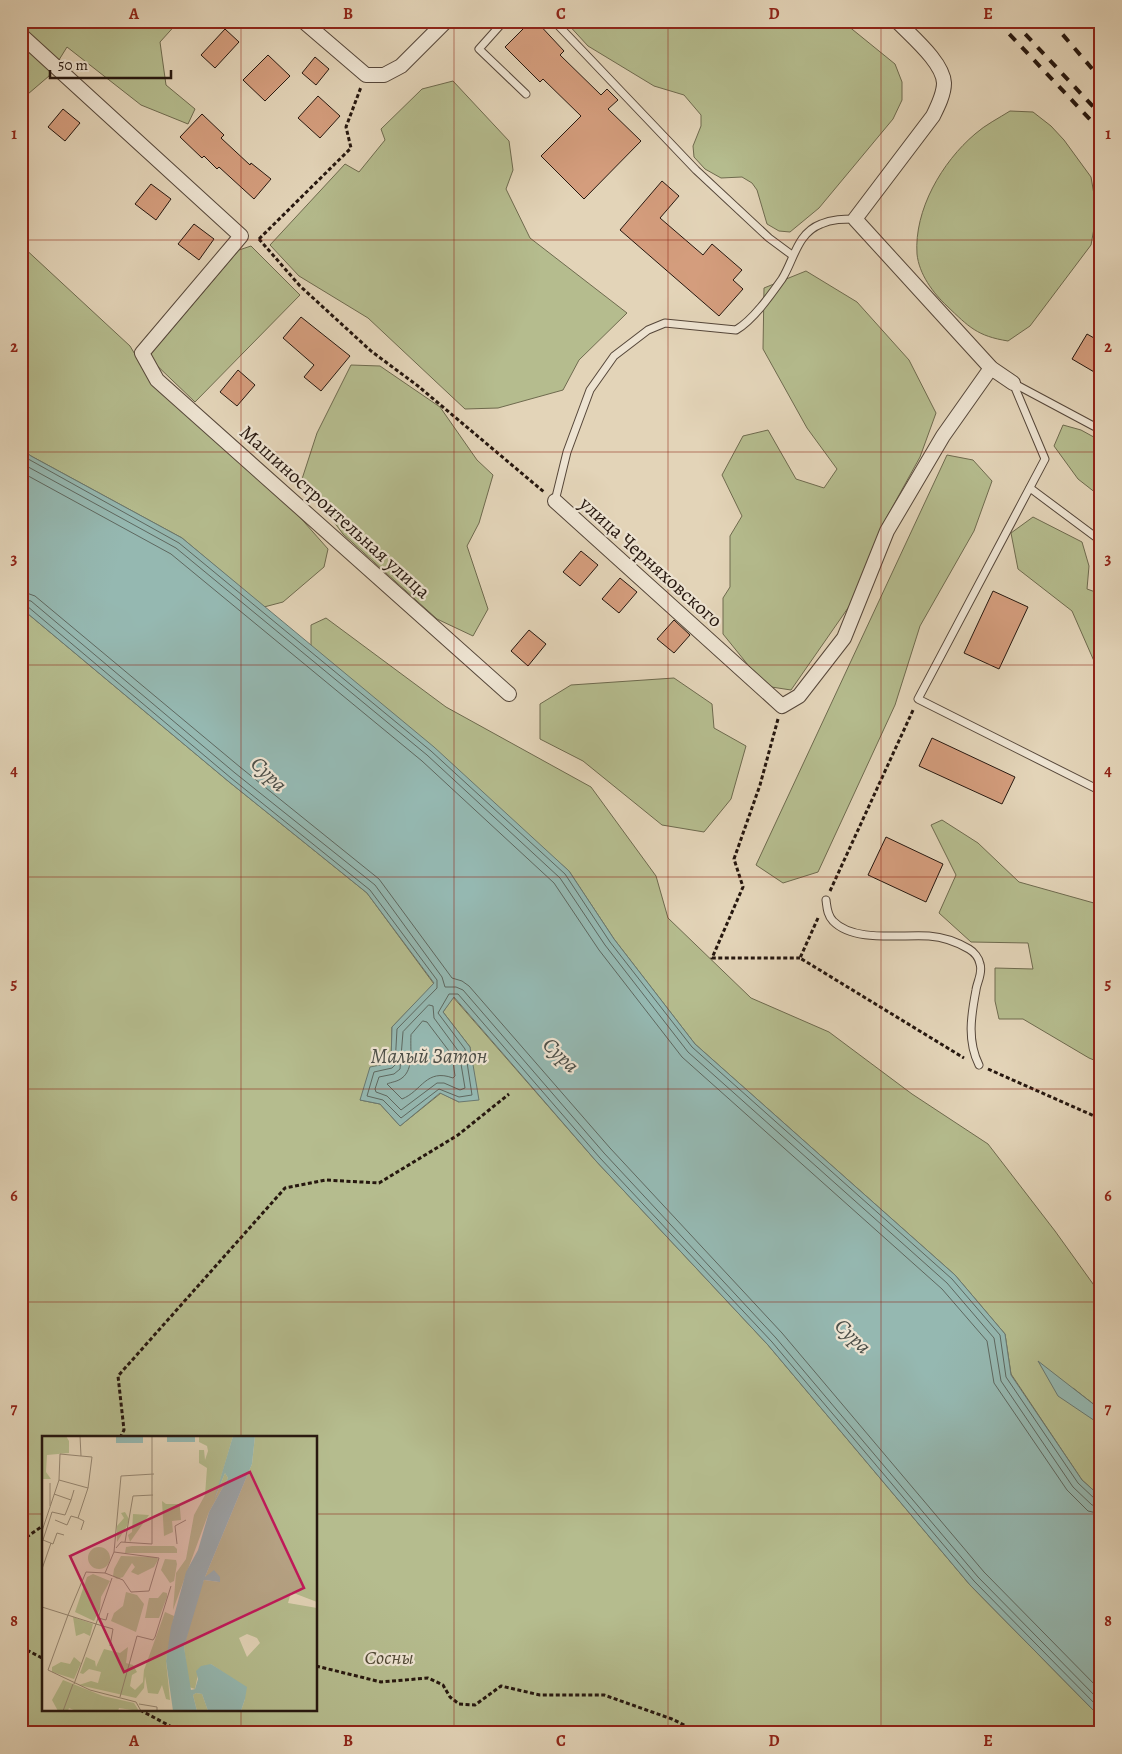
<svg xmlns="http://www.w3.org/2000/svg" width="1122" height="1754" viewBox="0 0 1122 1754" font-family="Alegreya,serif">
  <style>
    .green { fill: #b5bc8e; stroke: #6e6a4e; fill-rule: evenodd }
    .water { fill: #95b8b1; stroke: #697870 }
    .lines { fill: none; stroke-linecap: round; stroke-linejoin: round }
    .shore { stroke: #5e6860; stroke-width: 1 }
    .building { fill: #d49d7d; stroke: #26170f }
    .service-casing { stroke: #554639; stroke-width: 9 }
    .minor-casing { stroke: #554639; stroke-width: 16 }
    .path { stroke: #26170f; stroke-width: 3; stroke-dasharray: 4 2.5; stroke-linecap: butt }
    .service { stroke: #ede3d1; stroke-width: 7 }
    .minor { stroke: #ede3d1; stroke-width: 14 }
    .rail { stroke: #26170f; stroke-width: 4; stroke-dasharray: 9 9; stroke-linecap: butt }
    .grid { fill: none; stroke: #8f2418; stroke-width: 1; stroke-opacity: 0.55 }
    .labels { text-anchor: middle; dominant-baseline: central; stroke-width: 4.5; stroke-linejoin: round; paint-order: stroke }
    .street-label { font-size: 20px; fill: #26170f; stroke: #ede3d1 }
    .park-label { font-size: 20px; font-style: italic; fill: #514935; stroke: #ede3d1 }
    .water-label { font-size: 21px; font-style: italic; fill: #4d4f48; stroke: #ede3d1 }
    .inset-road { fill: none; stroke: #978874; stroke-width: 1 }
    .view { fill: #c2185b; fill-opacity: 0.15; stroke: #c2185b; stroke-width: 2.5 }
    .inset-edge { fill: none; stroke: #26170f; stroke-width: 2.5 }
    .neatline { fill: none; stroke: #8f2418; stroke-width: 2 }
    .grid-label { font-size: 16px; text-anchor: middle; font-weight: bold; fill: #8f2418 }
  </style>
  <rect width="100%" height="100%" fill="#e3d4b8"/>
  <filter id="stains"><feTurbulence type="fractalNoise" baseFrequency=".004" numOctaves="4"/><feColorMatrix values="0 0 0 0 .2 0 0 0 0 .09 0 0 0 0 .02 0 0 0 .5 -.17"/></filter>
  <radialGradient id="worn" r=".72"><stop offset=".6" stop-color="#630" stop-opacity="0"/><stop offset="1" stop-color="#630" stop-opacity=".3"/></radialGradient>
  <!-- green -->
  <g class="green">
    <polygon points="21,21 179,21 160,42 166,85 195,109 188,124 141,105 67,47 49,76 21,100"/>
    <polygon points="565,21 842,21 895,64 902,82 902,100 893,119 819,208 790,232 779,231 767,224 757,190 752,183 742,177 721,178 705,169 694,157 693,146 701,126 701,115 684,95 654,86 588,46"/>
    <polygon points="453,81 509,141 513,170 506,189 530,238 627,313 579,360 563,390 498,408 465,409 368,318 299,276 270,245 345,164 359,172 385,140 381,129 422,89"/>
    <path d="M 1010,111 L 1033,112 L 1051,126 L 1064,140 L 1091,177 L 1097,212 L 1091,245 L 1030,326 L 1008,341 C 977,336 969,327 947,306 C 933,293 919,274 917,254 C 914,210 942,162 975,134 C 985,125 999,118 1010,111 Z"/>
    <polygon points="21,245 130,346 154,386 267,480 328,549 324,567 283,602 264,607 182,538 31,456 21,449"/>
    <polygon points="251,246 300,295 195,402 148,357 239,250"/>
    <polygon points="806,271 857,302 909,360 936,413 920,457 883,524 857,595 791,690 765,686 723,634 723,598 730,587 730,536 742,516 722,475 743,436 768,430 796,479 824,488 837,469 807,428 763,349 764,288"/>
    <polygon points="351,365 380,366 440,407 477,460 493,475 479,523 467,546 488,609 473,636 437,619 343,534 302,479 317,433"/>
    <polygon points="1063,425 1081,430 1101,441 1101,497 1078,479 1054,446"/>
    <polygon points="947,455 973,460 992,481 974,531 920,626 895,705 818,872 783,883 756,865"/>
    <polygon points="1033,517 1082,542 1089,566 1087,589 1101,594 1101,677 1072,611 1018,569 1011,533"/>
    <path d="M 21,608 L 228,781 L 367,893 L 434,984 L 392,1027 L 391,1063 L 360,1100 L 380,1104 L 400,1126 L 441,1093 L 459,1102 L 470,1047 L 443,1012 L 453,997 L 596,1161 L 768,1345 L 970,1585 L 1101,1718 L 1101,1733 L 21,1733 ZM 44,1438 L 316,1438 L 316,1710 L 44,1710 Z"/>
    <polygon points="326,618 446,707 591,787 656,876 668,918 751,998 829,1032 912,1094 988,1144 1055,1231 1101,1295 1101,1410 1073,1388 1089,1416 1101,1425 1101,1497 1082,1480 1011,1374 1005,1334 955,1275 695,1044 614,939 569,871 311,647 311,625"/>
    <polygon points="674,678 712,704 714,728 746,746 731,799 704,832 662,825 583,761 540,739 540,704 571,685"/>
    <polygon points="942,820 978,843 1019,882 1101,905 1101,1063 1089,1058 1023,1019 999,1019 995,1001 995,968 1033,969 1028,943 971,942 939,913 956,875 931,825"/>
  </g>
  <!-- water -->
  <g class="water">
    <polygon points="21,449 31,456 182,538 434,747 569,871 614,939 695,1044 955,1275 1005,1334 1011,1375 1082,1480 1101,1497 1101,1718 970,1585 768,1345 596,1161 454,997 443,1012 470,1047 479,1100 459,1102 440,1093 400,1126 380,1104 360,1100 370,1067 391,1063 392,1027 434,983 367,893 228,781 21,608"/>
    <polygon points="1038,1361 1101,1410 1101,1425 1058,1396"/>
  </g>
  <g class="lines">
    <!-- shore -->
    <g class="shore">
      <polyline points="21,455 179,543 431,751 565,874 610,942 692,1047 952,1279 1000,1335 1006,1377 1078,1483 1095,1499 1101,1501"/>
      <polyline points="21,463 176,548 427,755 560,878 605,945 688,1052 947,1283 994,1338 1001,1381 1073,1487 1092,1505 1101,1507"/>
      <polyline points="21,472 171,554 422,761 554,883 599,950 682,1057 942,1289 987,1341 994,1383 1067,1490 1088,1511 1101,1514"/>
      <polyline points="21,591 35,596 240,767 379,879 452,978 462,981 469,986 610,1148 782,1333 984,1572 1101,1691"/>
      <polyline points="21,599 31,601 235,773 375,885 442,977 445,987 456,987 463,990 604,1153 776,1338 978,1577 1101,1702"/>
      <polyline points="21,605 27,606 231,778 370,890 437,980 437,988 397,1029 395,1065 392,1068 374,1072 367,1096 383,1100 401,1118 439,1089 459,1097 472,1095 465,1049 438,1013 449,994 458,994 600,1158 772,1342 974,1581 1101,1710"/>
      <polygon points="429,1005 433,1006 434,1018 459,1052 465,1088 460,1090 444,1083 437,1083 401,1110 387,1096 376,1092 375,1089 379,1077 394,1074 400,1069 403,1032"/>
      <path d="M 423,1021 L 427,1022 L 452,1055 L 455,1076 L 453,1078 C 426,1068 422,1091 402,1099 L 387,1084 C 391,1082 397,1082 402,1078 C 414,1069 410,1049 411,1035 Z"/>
    </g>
  </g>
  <!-- building -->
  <g class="building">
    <polygon points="531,21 536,21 564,51 560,55 601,95 607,89 618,100 608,109 641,141 584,199 541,156 581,116 543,79 540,82 505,47"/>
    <polygon points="225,29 239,42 215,68 201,55"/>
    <polygon points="268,55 290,76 265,101 243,80"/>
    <polygon points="315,57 329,69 316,85 302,73"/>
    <polygon points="318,96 340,116 320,138 298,118"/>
    <polygon points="63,109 80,123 65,141 48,127"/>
    <polygon points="202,114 224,135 221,138 250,165 251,163 271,179 254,199 219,167 217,169 204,156 202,158 180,137"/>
    <polygon points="662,181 679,196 660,218 703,255 712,244 742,270 733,280 743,289 719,316 620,230"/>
    <polygon points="151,184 171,199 156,220 135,204"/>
    <polygon points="194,224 214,239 199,260 178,244"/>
    <polygon points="301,317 350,356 321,391 304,377 314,365 283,338"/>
    <polygon points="1087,334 1101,342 1101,376 1072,359"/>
    <polygon points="238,370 255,385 237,406 220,392"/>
    <polygon points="581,551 598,565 580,586 563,572"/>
    <polygon points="620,578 637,592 619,613 602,599"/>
    <polygon points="993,591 1028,607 999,669 964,653"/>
    <polygon points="674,620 690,635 674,653 657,639"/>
    <polygon points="529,630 546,644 528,666 511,651"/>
    <polygon points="932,738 1015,777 1002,804 919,766"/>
    <polygon points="886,837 943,864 926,902 868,875"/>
  </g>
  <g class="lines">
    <defs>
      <g id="service">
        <polyline points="504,21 479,49 526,94"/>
        <polyline points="554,21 696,170 769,238 792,255"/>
        <polyline points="1013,383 1045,459 918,699 1101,791"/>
        <polyline points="1013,383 1101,430"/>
        <polyline points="1030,488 1101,541"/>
        <path d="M 555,501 L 567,452 L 590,390 L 614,356 L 648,330 L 665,323 L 736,330 C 753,320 770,296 782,279 C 794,260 797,233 821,224 C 832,219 844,219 855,219"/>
        <path d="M 826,900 C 827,907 827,915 833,921 C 854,943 902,934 929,936 C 943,937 957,942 969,949 C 974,952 979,958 980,964 C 983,973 977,982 976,990 C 971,1016 967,1041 979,1065"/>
      </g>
      <g id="minor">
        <polyline points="303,21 366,75 384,75 401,66 446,21"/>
        <path d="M 897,21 C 911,36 943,62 944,83 C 944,94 938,106 933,116 L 855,219 L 991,368 L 1013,383"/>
        <polyline points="21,35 241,236 142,353 157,380 509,694"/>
        <polyline points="555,501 782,706 799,696 844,638 887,531 943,436 991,368"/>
      </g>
    </defs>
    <!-- service casing -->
    <use href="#service" class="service-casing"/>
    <!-- minor casing -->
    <use href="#minor" class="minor-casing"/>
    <!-- path -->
    <g class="path">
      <polyline points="259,239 300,286 371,351 418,386 544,492"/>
      <polyline points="259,239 351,148 346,127 361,87"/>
      <polyline points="778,719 760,785 734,859 743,887 712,958 800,958"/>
      <polyline points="830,891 914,708"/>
      <polyline points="818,918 800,958 964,1058"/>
      <polyline points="988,1069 1101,1119"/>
      <polyline points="120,1438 124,1430 118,1376 285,1188 326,1180 379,1183 458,1135 509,1094"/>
      <polyline points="21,1541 44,1525"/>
      <polyline points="21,1647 44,1659"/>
      <polyline points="316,1666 381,1682 428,1678 443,1685 450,1697 459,1704 475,1705 501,1686 540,1695 604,1695 672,1719 700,1733"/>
      <polyline points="140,1710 183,1733"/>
    </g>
    <!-- service -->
    <use href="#service" class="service"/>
    <!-- minor -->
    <use href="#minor" class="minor"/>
    <!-- rail -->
    <g class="rail">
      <polyline points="997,21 1101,131"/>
      <polyline points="1013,21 1101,115"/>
      <polyline points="1051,21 1101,79"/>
    </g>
  </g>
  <!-- grid -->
  <path class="grid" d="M 241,21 L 241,1438M 454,21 L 454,1733M 668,21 L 668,1733M 881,21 L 881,1733M 21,240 L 1101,240M 21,452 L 1101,452M 21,665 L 1101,665M 21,877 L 1101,877M 21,1089 L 1101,1089M 21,1302 L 1101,1302M 21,1514 L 44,1514M 316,1514 L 1101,1514M 241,1710 L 241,1733"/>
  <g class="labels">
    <!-- street labels -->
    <g class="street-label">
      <text transform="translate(335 512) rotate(42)">Машиностроительная улица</text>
      <text transform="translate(651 562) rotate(42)">улица Черняховского</text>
    </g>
    <!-- park labels -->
    <g class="park-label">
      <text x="389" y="1657">Сосны</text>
    </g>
    <!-- water labels -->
    <g class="water-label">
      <text transform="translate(269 774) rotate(44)">Сура</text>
      <text transform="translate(561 1055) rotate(44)">Сура</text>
      <text x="429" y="1056">Малый Затон</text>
      <text transform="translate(853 1336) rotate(44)">Сура</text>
    </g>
  </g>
  <!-- overview -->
  <g transform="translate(42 1436)">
    <rect width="275" height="275" fill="#e3d4b8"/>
    <path d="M 1,0 L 24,0 L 27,5 L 27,17 L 5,19 L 4,36 L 9,43 L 0,43 ZM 157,0 L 191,0 L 173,62 L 183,37 L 186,42 L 167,76 L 131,174 L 134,137 L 144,123 L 152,79 L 163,59 L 165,32 L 157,27 L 157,14 L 162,14 L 163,24 L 166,15 L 165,10 L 157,6 ZM 213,0 L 275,0 L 275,166 L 249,156 L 246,167 L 275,172 L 275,275 L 199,275 L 203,263 L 185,239 L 169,228 L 156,238 L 153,253 L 147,251 L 142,211 L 156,155 L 162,144 L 178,146 L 163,141 L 210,28 ZM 205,198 L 215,202 L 218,207 L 205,221 L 197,202 ZM 120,65 L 124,68 L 138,68 L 138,73 L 139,84 L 130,85 L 131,96 L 122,100 ZM 83,76 L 87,83 L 85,90 L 75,106 L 75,90 L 82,82 L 79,77 ZM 91,78 L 107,79 L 88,106 L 86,99 L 90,96 ZM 90,110 L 132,110 L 135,113 L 135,117 L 83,117 L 84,111 ZM46 122a11 11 0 1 1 22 0a11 11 0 1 1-22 0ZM 79,120 L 115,121 L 116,124 L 112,131 L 96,139 L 89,136 L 93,131 L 90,127 L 81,141 L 75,143 L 71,140 L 72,133 ZM 123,123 L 134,124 L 135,128 L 132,145 L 128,147 L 119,134 ZM 51,138 L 68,145 L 59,161 L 58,173 L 52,185 L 33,176 L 45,141 ZM 84,156 L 95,159 L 102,168 L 94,196 L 69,185 L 72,177 L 81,170 ZM 121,156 L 125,157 L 125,161 L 117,182 L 103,182 L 107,162 L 116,162 ZM 123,176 L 132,180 L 124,225 L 128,264 L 124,263 L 120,249 L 116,258 L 106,257 L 103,240 L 102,252 L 94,262 L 37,249 L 49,245 L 56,247 L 59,236 L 47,233 L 41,238 L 38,237 L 44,221 L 53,225 L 54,231 L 62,213 L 78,217 L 86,211 L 84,227 L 91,229 L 95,236 L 90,239 L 88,250 L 93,254 L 101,246 L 102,234 ZM 31,181 L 51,188 L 48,200 L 42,197 L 34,200 ZM 32,221 L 39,227 L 32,243 L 10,236 L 10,231 L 19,226 L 28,228 ZM 21,244 L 61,260 L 92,267 L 97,275 L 77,272 L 76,275 L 34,275 L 27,272 L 26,275 L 16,275 L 10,264 ZM 154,257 L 160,258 L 166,275 L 155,275 L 151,259 Z" fill="#b5bc8e" fill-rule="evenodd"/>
    <path d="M 74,0 L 101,0 L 101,7 L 74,7 ZM 125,0 L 153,0 L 153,6 L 125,6 ZM 191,0 L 213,0 L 210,28 L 163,141 L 172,134 L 178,141 L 178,146 L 162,144 L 142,211 L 149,254 L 153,253 L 156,243 L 154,235 L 159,230 L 169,228 L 205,251 L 203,263 L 199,275 L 166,275 L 160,258 L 154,257 L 151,259 L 155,275 L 131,275 L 124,225 L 129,191 L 144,136 L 156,114 L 167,76 L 186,42 L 183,37 L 172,64 Z" fill="#95b8b1"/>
    <path class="inset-road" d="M 38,0 L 39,20 L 50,21 L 46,52M 17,44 L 18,18 L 39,20M 12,58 L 29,64 L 32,54M 8,70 L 8,47M 36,82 L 42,85 L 39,94M 0,95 L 17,44 L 46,52 L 36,82 L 29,80 L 25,89 L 13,84M 1,104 L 11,108 L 15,97 L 22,99M 83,106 L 91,60 L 111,59M 0,107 L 10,76 L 23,79 L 29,64M 135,108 L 133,90 L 144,84M 74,112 L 79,106 L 110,108 L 110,0M 0,133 L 9,107M 63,137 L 81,144 L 89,156 L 107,155 L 117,122 L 72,116M 0,171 L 54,188 L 32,248M 26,179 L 44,136 L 63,137 L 72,116 L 79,40 L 112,38M 26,179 L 6,234 L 48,254 L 94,266 L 99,275M 56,182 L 64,184 L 66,177M 68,210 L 71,193 L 54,188 L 70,142M 78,261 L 95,200 L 111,204 L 113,201 L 129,150M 97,268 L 115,271 L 115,275M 21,275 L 31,248"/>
    <path class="view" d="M 208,36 L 262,152 L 82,236 L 28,120 Z"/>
    <rect width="275" height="275" class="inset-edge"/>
  </g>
  <!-- margin -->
  <rect width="1122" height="1754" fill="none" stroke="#e3d4b8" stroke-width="55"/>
  <!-- scale -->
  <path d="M50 70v8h121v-8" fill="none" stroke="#26170f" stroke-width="2.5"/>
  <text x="58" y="70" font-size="15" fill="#26170f" stroke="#ede3d1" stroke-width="4" paint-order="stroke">50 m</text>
  <rect x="28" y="28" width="1066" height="1698" class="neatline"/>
  <g class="grid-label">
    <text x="134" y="19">A</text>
    <text x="348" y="19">B</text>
    <text x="561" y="19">C</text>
    <text x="774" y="19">D</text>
    <text x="988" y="19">E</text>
    <text x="14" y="139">1</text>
    <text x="1108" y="139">1</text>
    <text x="14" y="352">2</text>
    <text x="1108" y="352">2</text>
    <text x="14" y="564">3</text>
    <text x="1108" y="564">3</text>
    <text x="14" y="776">4</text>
    <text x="1108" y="776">4</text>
    <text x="14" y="989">5</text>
    <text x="1108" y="989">5</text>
    <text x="14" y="1201">6</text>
    <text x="1108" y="1201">6</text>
    <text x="14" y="1414">7</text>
    <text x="1108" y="1414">7</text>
    <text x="14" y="1626">8</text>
    <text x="1108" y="1626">8</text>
    <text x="134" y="1746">A</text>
    <text x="348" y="1746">B</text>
    <text x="561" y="1746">C</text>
    <text x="774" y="1746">D</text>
    <text x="988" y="1746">E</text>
  </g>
  <rect width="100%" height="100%" filter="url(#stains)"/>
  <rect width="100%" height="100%" fill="url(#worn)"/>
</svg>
